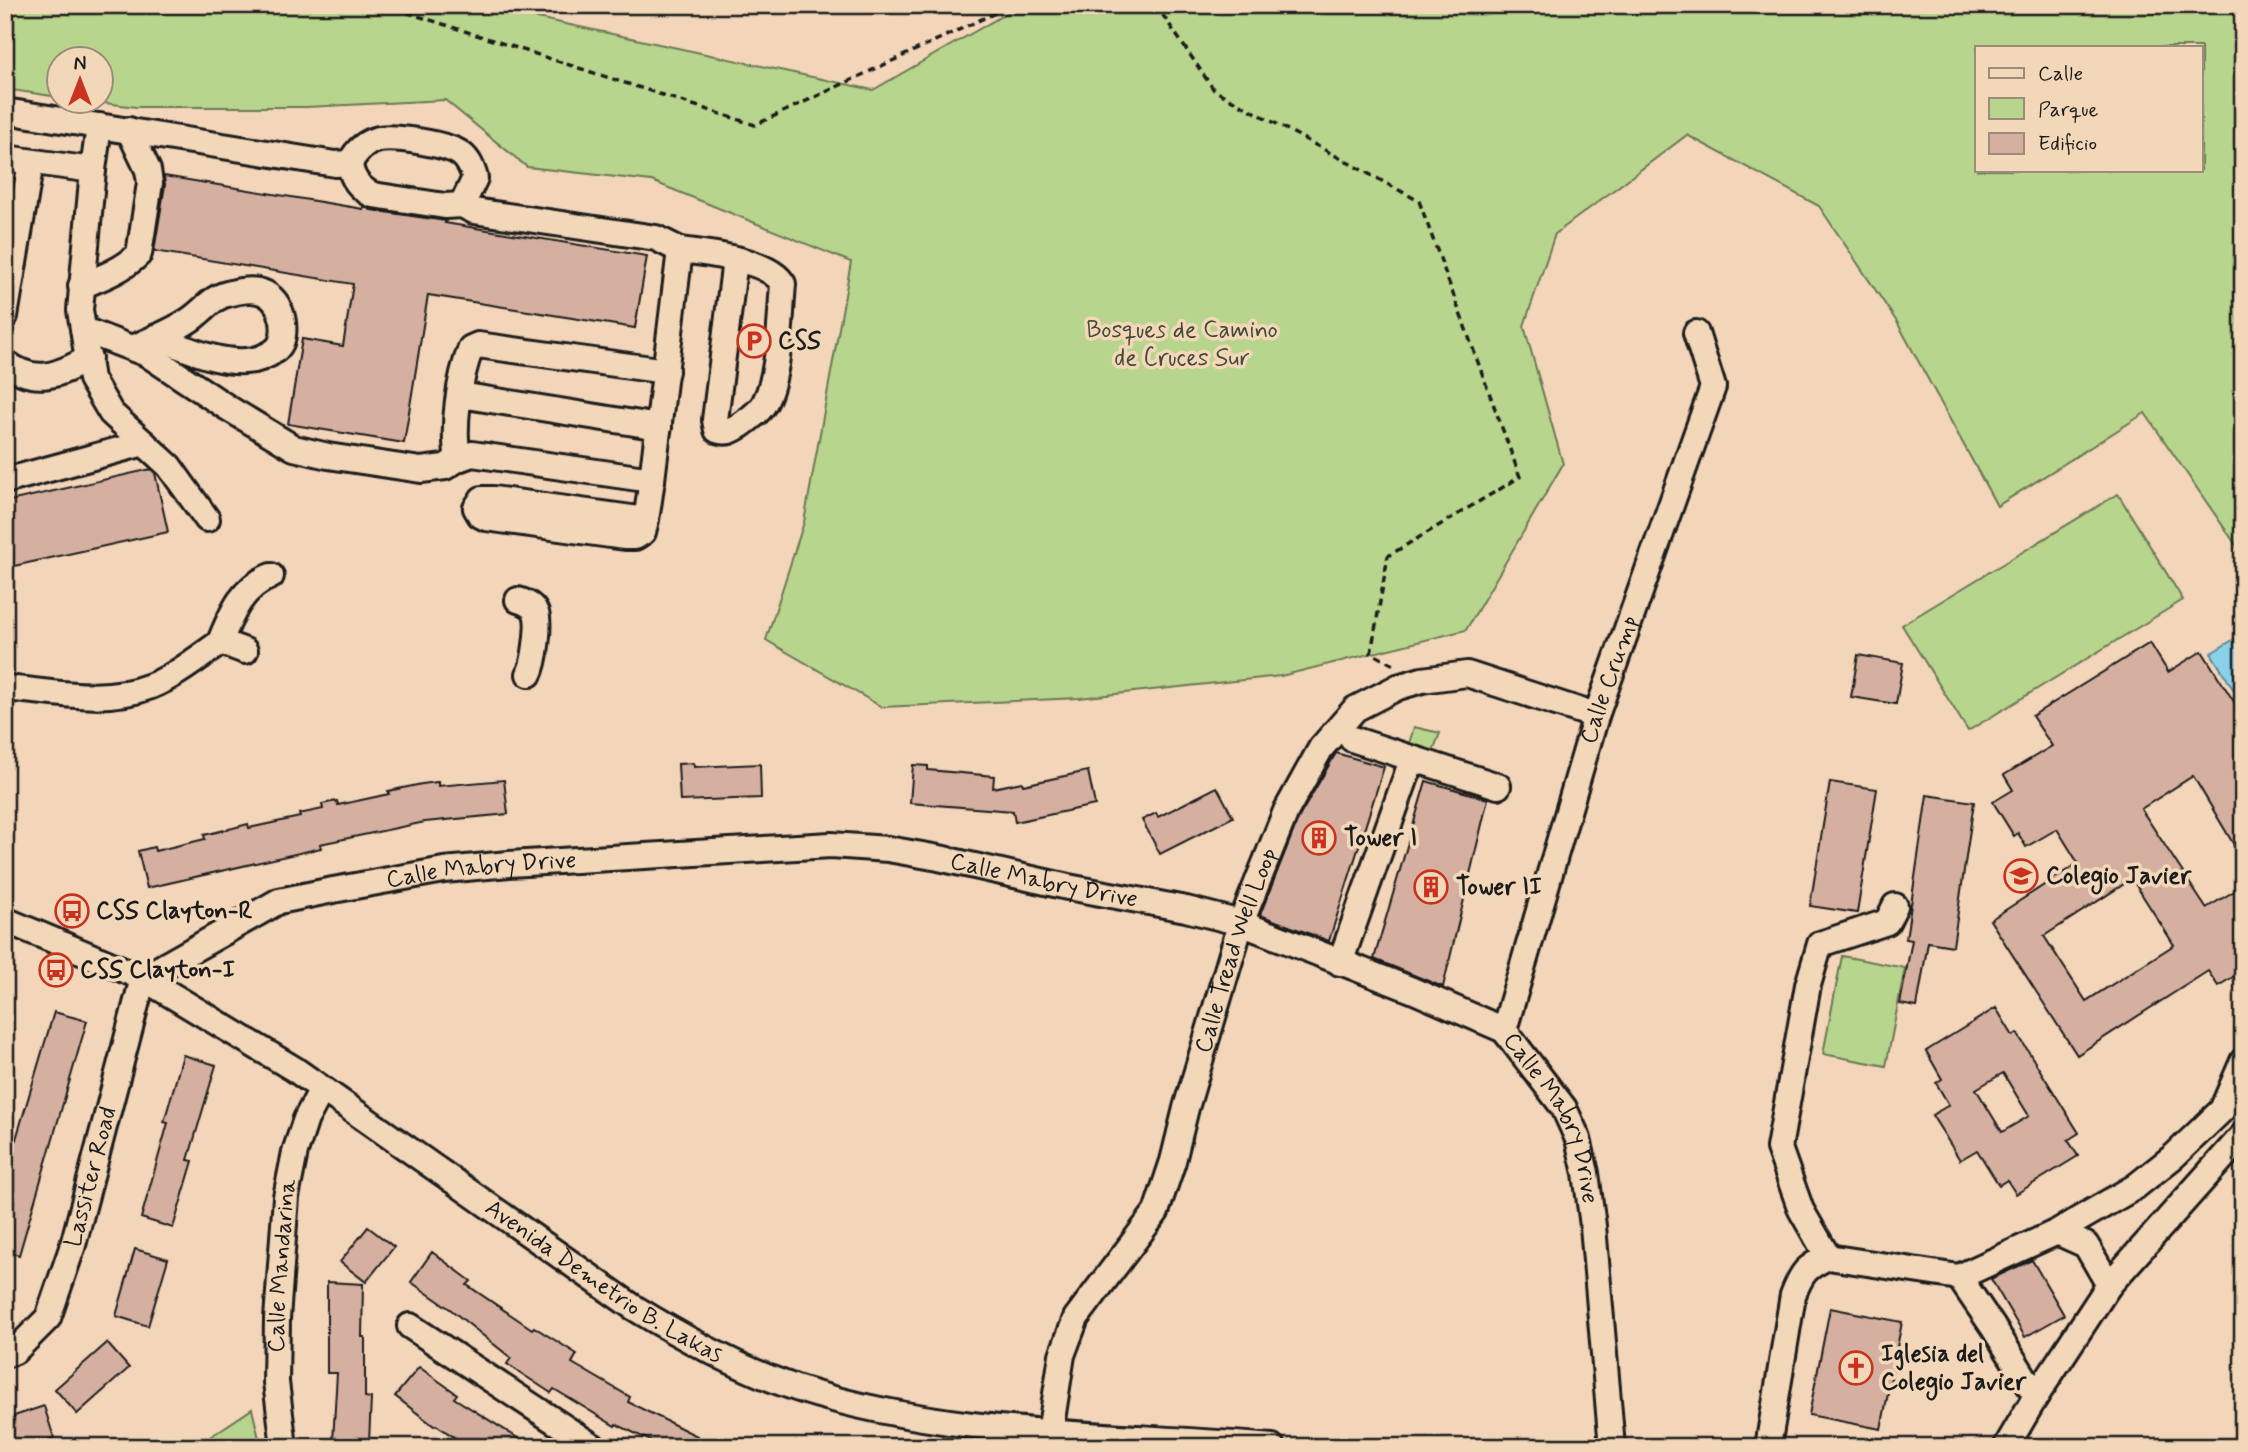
<svg xmlns="http://www.w3.org/2000/svg" width="2248" height="1452" viewBox="0 0 2248 1452" font-family="Mynerve,sans-serif">
  <style>
    .green { fill: #b8d58d; stroke: #6a7854; stroke-width: 2; fill-rule: evenodd }
    .water { fill: #8ad1ec; stroke: #5e8999; stroke-width: 2 }
    .building { fill: #d5b0a1; stroke: #1c1c1c; stroke-width: 2; fill-rule: evenodd }
    .lines { fill: none; stroke-linecap: round; stroke-linejoin: round }
    .minor-casing { stroke: #1c1c1c; stroke-width: 30 }
    .path { stroke: #1c1c1c; stroke-width: 3.5; stroke-dasharray: 7 5; stroke-linecap: butt }
    .minor { stroke: #f2d7b9; stroke-width: 24 }
    .labels { text-anchor: middle; dominant-baseline: central; stroke-width: 7; stroke-linejoin: round; paint-order: stroke }
    .park-label { font-size: 24px; fill: #434a38; stroke: #f2d7b9 }
    .poi-label { font-size: 24px; font-weight: bold; fill: #1c1c1c; stroke: #f2d7b9; text-anchor: start }
    .street-label { font-size: 24px; fill: #1c1c1c; stroke: #f2d7b9 }
  </style>
  <rect width="100%" height="100%" fill="#f3d5b9"/>
  <filter id="ink" filterUnits="userSpaceOnUse"><feTurbulence type="fractalNoise" baseFrequency=".0143" numOctaves="2"/><feDisplacementMap in="SourceGraphic" scale="14" xChannelSelector="R" yChannelSelector="G"/><feConvolveMatrix kernelMatrix="1 2 1 2 8 2 1 2 1" color-interpolation-filters="sRGB"/></filter>
  <g filter="url(#ink)">
    <!-- green -->
    <g class="green">
      <path d="M 5,5 L 489,5 L 519,14 L 873,90 L 1021,5 L 2243,5 L 2243,555 L 2145,413 L 1997,506 L 1897,322 L 1819,206 L 1687,135 L 1555,234 L 1524,326 L 1563,464 L 1466,630 L 1281,676 L 1079,698 L 882,707 L 766,640 L 804,522 L 851,262 L 652,181 L 527,167 L 445,100 L 307,107 L 136,107 L 97,102 L 102,102 L 102,60 L 60,60 L 59,97 L 5,89 ZM 1977,47 L 2201,47 L 2201,170 L 1977,170 Z"/>
      <polygon points="2118,494 2183,600 1968,731 1902,625"/>
      <polygon points="1414,727 1440,733 1428,764 1405,757"/>
      <polygon points="1842,956 1905,968 1886,1066 1823,1054"/>
      <polygon points="252,1409 261,1447 195,1447"/>
    </g>
    <!-- water -->
    <polygon class="water" points="2243,634 2243,705 2211,653"/>
    <!-- building -->
    <g class="building">
      <polygon points="164,176 363,209 363,206 371,210 446,221 445,223 647,256 635,328 428,295 404,443 288,424 302,339 343,346 353,284 154,251 165,185"/>
      <polygon points="151,469 155,473 168,532 5,568 5,502"/>
      <path d="M 2150,643 L 2168,672 L 2202,651 L 2243,716 L 2243,860 L 2193,776 L 2141,809 L 2206,908 L 2243,886 L 2243,971 L 2218,986 L 2208,971 L 2077,1055 L 1990,920 L 2078,863 L 2057,829 L 2026,847 L 2018,833 L 2014,836 L 1993,802 L 2013,790 L 2004,775 L 2052,746 L 2032,716 ZM 2132,879 L 2174,945 L 2086,1001 L 2044,936 Z"/>
      <polygon points="1858,655 1903,663 1896,704 1851,697"/>
      <polygon points="1336,753 1384,767 1329,941 1260,915 1299,817"/>
      <polygon points="694,763 694,767 760,764 761,798 680,801 678,764"/>
      <polygon points="913,765 928,766 928,770 994,776 993,788 1022,782 1023,785 1088,771 1095,805 1015,822 1013,811 910,803"/>
      <polygon points="504,780 508,814 425,822 320,844 321,848 147,888 138,851 154,847 155,851 205,839 204,835 233,828 248,824 249,828 300,817 299,814 323,809 322,804 337,801 338,805 389,794 388,791 422,784 438,782 438,786"/>
      <polygon points="1426,781 1488,799 1443,987 1374,959"/>
      <polygon points="1830,782 1877,789 1857,913 1810,906"/>
      <polygon points="1217,787 1233,817 1160,854 1142,820 1156,813 1158,817"/>
      <polygon points="1927,795 1974,802 1953,946 1928,942 1917,1007 1900,1004 1912,940 1906,939"/>
      <path d="M 1996,1008 L 2013,1036 L 2017,1033 L 2079,1133 L 2068,1140 L 2078,1156 L 2016,1194 L 2007,1180 L 1999,1185 L 1977,1150 L 1960,1160 L 1932,1115 L 1949,1105 L 1936,1083 L 1942,1079 L 1926,1051 ZM 2003,1073 L 2029,1116 L 2002,1132 L 1976,1089 Z"/>
      <polygon points="54,1012 87,1021 19,1255 5,1251 5,1176"/>
      <polygon points="183,1055 216,1065 188,1160 193,1161 173,1228 141,1218 168,1123 164,1122"/>
      <polygon points="368,1227 394,1247 366,1282 340,1262"/>
      <polygon points="135,1249 168,1259 148,1326 116,1316"/>
      <polygon points="432,1252 471,1281 467,1285 532,1329 534,1327 577,1354 572,1363 630,1397 628,1402 697,1436 692,1447 663,1447 616,1424 615,1426 554,1389 551,1393 507,1364 511,1358 450,1309 411,1282"/>
      <polygon points="2032,1260 2064,1315 2025,1337 1991,1279"/>
      <polygon points="327,1282 363,1284 362,1337 365,1337 365,1397 371,1398 369,1442 333,1441 337,1373 327,1373"/>
      <polygon points="1830,1308 1902,1322 1881,1429 1809,1415"/>
      <polygon points="107,1343 129,1368 77,1414 55,1389"/>
      <polygon points="419,1367 457,1394 454,1398 532,1447 469,1447 436,1425 434,1426 395,1396"/>
      <polygon points="44,1406 54,1438 28,1447 5,1447 5,1419"/>
    </g>
    <g class="lines">
      <defs>
        <g id="minor">
          <path d="M 5,111 L 335,164 L 350,163 C 351,178 360,189 373,195 L 445,206 L 462,205 L 474,211 L 656,238 L 680,250 L 652,480 L 472,454 L 458,459 L 445,467 L 421,470 L 328,456 L 294,448 L 228,408 L 147,354 L 84,330"/>
          <polyline points="99,126 93,170 80,310 91,379 111,413 169,466 207,519"/>
          <polyline points="5,158 93,170"/>
          <path d="M 350,163 C 356,151 365,142 379,139 C 395,136 448,144 461,154 C 469,160 472,168 475,178 L 462,205"/>
          <path d="M 680,250 C 706,253 770,260 783,284 C 780,317 780,373 765,402 C 761,411 749,419 741,425 C 733,430 727,434 717,430 L 715,420 L 735,260"/>
          <path d="M 81,286 C 101,278 123,270 139,254 L 150,183 L 148,170 L 129,130"/>
          <polyline points="5,316 31,162"/>
          <path d="M 133,348 C 152,339 174,331 191,319 C 205,309 213,296 231,293 C 239,291 250,289 258,291 C 280,295 288,325 281,343 C 277,352 263,358 254,360 C 221,366 186,348 156,337"/>
          <path d="M 5,362 C 35,386 59,375 89,358"/>
          <polyline points="460,395 659,427"/>
          <path d="M 458,459 C 452,427 459,378 471,348 L 478,345 L 666,371"/>
          <polyline points="5,481 144,443"/>
          <path d="M 646,520 L 493,499 L 482,499 L 476,508 L 480,515 L 486,518 L 625,537 L 635,537 L 643,532 C 648,515 649,497 652,480"/>
          <path d="M 518,600 C 525,602 533,605 536,613 C 540,624 535,663 529,674"/>
          <path d="M 245,651 L 221,642 L 221,639 C 232,613 242,587 271,576"/>
          <path d="M 5,688 C 53,692 105,704 151,686 C 176,676 199,657 221,642"/>
          <polyline points="1352,739 1498,786"/>
          <path id="s1" d="M 5,920 L 143,978 L 294,1069 L 633,1307 C 685,1339 741,1370 799,1389 C 952,1438 1115,1433 1272,1447"/>
          <polyline points="1340,963 1412,760"/>
          <path id="s2" d="M 1504,1030 L 1596,716 L 1713,387 L 1696,333"/>
          <polyline points="2057,1232 2086,1245 2109,1285"/>
          <polyline points="1828,1257 1801,1210 1779,1148 1808,985 1820,944 1887,922 1895,906"/>
          <polyline points="1959,1277 1993,1327 2036,1396"/>
          <polyline points="410,1326 594,1447"/>
          <path id="s3" d="M 5,1355 L 15,1351 L 48,1318 L 73,1245 L 143,978 L 279,901 L 333,890 L 444,870 L 509,864 L 831,845 L 888,849 L 939,858 L 1068,887 L 1186,909 L 1241,923 L 1412,990 L 1504,1030 L 1564,1108 L 1578,1139 L 1586,1173 L 1593,1226 L 1612,1447"/>
          <path id="s4" d="M 1050,1433 L 1062,1355 L 1076,1318 L 1156,1212 L 1173,1161 L 1186,1108 L 1241,923 L 1286,811 L 1321,748 L 1355,709 L 1398,687 L 1422,680 L 1467,674 L 1596,716"/>
          <path id="s5" d="M 284,1447 L 276,1382 L 277,1319 L 286,1197 L 295,1152 L 306,1119 L 322,1089"/>
          <path d="M 1768,1447 L 1793,1295 C 1802,1272 1806,1267 1828,1257 L 1959,1277 L 2057,1232 L 2135,1187 L 2174,1156 L 2222,1110 L 2243,1061"/>
          <polyline points="2006,1447 2036,1396 2109,1285 2243,1135"/>
        </g>
      </defs>
      <!-- minor casing -->
      <use href="#minor" class="minor-casing"/>
      <!-- path -->
      <g class="path">
        <polyline points="384,5 755,125 1012,5"/>
        <polyline points="1156,5 1214,90 1419,201 1520,477 1388,556 1371,653 1394,665"/>
      </g>
      <!-- minor -->
      <use href="#minor" class="minor"/>
    </g>
  </g>
  <!-- icons -->
  <defs>
    <symbol id="parking-ring" viewBox="-11 -11 22 22"><circle r="9.5" fill="#f2d7b9" stroke="#c8321e" stroke-width="1.5"/><path d="M-3.5-5.5H1a3.5 3.5 0 0 1 0 7H-1V5.5H-3.5ZM-1-3.4V-.6H.8a1.4 1.4 0 0 0 0-2.8Z" fill="#c8321e"/></symbol>
    <symbol id="building-ring" viewBox="-11 -11 22 22"><circle r="9.5" fill="#f2d7b9" stroke="#c8321e" stroke-width="1.5"/><path d="M-4-6H4V6H1V3H-1V6H-4ZM-2.5-4.3h1.7v1.8h-1.7ZM.8-4.3h1.7v1.8H.8ZM-2.5-1h1.7V.8h-1.7ZM.8-1h1.7V.8H.8Z" fill="#c8321e"/></symbol>
    <symbol id="school-ring" viewBox="-11 -11 22 22"><circle r="9.5" fill="#f2d7b9" stroke="#c8321e" stroke-width="1.5"/><path d="M0-5L7-2L0 1L-7-2ZM-4 1L0 2.5L4 1V4Q0 6-4 4Z" fill="#c8321e"/></symbol>
    <symbol id="bus-ring" viewBox="-11 -11 22 22"><circle r="9.5" fill="#f2d7b9" stroke="#c8321e" stroke-width="1.5"/><path d="M-5-6H5V4H4V6H2V4H-2V6H-4V4H-5ZM-3.5-4V0h7V-4ZM-3.5 1.2v1.5H-2V1.2ZM2 1.2v1.5H3.5V1.2Z" fill="#c8321e"/></symbol>
    <symbol id="church-ring" viewBox="-11 -11 22 22"><circle r="9.5" fill="#f2d7b9" stroke="#c8321e" stroke-width="1.5"/><path d="M-1.2-6h2.4v3.5h3.3v2.4h-3.3V6h-2.4V-.1h-3.3v-2.4h3.3Z" fill="#c8321e"/></symbol>
  </defs>
  <g fill-rule="evenodd">
    <use href="#parking-ring" x="735" y="322" width="38" height="38"/>
    <use href="#building-ring" x="1300" y="819" width="38" height="38"/>
    <use href="#school-ring" x="2002" y="857" width="38" height="38"/>
    <use href="#building-ring" x="1412" y="868" width="38" height="38"/>
    <use href="#bus-ring" x="53" y="892" width="38" height="38"/>
    <use href="#bus-ring" x="37" y="951" width="38" height="38"/>
    <use href="#church-ring" x="1837" y="1349" width="38" height="38"/>
  </g>
  <g class="labels">
    <!-- park labels -->
    <g class="park-label">
      <text x="1182" y="330">Bosques de Camino<tspan x="1182" dy="28">de Cruces Sur</tspan></text>
    </g>
    <!-- poi labels -->
    <g class="poi-label">
      <text x="778" y="341">CSS</text>
      <text x="1344" y="838">Tower I</text>
      <text x="2046" y="876">Colegio Javier</text>
      <text x="1456" y="887">Tower II</text>
      <text x="96" y="911">CSS Clayton-R</text>
      <text x="80" y="970">CSS Clayton-I</text>
      <text x="1881" y="1354">Iglesia del<tspan x="1881" dy="28">Colegio Javier</tspan></text>
    </g>
    <!-- street labels -->
    <g class="street-label">
      <text stroke="none"><textPath href="#s2" startOffset="366">Calle Crump</textPath></text>
      <text stroke="none"><textPath href="#s3" startOffset="772">Calle Mabry Drive</textPath></text>
      <text stroke="none"><textPath href="#s3" startOffset="1339">Calle Mabry Drive</textPath></text>
      <text stroke="none"><textPath href="#s4" startOffset="525">Calle Tread Well Loop</textPath></text>
      <text stroke="none"><textPath href="#s3" startOffset="1927">Calle Mabry Drive</textPath></text>
      <text stroke="none"><textPath href="#s3" startOffset="205">Lassiter Road</textPath></text>
      <text stroke="none"><textPath href="#s5" startOffset="182">Calle Mandarina</textPath></text>
      <text stroke="none"><textPath href="#s1" startOffset="702">Avenida Demetrio B. Lakas</textPath></text>
    </g>
  </g>
  <!-- margin -->
  <rect width="2248" height="1452" fill="none" stroke="#f2d7b9" stroke-width="28"/>
  <rect x="14" y="14" width="2220" height="1424" fill="none" stroke="#1c1c1c" stroke-width="2.5" filter="url(#ink)"/>
  <!-- legend -->
  <rect x="1975" y="46" width="228" height="126" fill="#f2d7b9" stroke="#9c8c7a" stroke-width="2"/>
  <rect x="1989" y="68" width="35" height="10" fill="#f2d7b9" stroke="#9c8c7a" stroke-width="2"/>
  <text x="2038" y="80" font-size="21" fill="#1c1c1c">Calle</text>
  <rect x="1989" y="98" width="35" height="21" fill="#b8d58d" stroke="#9c8c7a" stroke-width="2"/>
  <text x="2038" y="116" font-size="21" fill="#1c1c1c">Parque</text>
  <rect x="1989" y="133" width="35" height="21" fill="#d5b0a1" stroke="#9c8c7a" stroke-width="2"/>
  <text x="2038" y="150" font-size="21" fill="#1c1c1c">Edificio</text>
  <!-- north arrow -->
  <g transform="translate(80 80)"><circle r="33" fill="#f2d7b9" stroke="#9c8c7a" stroke-width="2"/>
  <path d="M0-5L12 26L0 18L-12 26Z" fill="#c8321e"/>
  <text y="-10" font-size="19" font-weight="bold" text-anchor="middle" fill="#1c1c1c">N</text>
  </g>
</svg>
